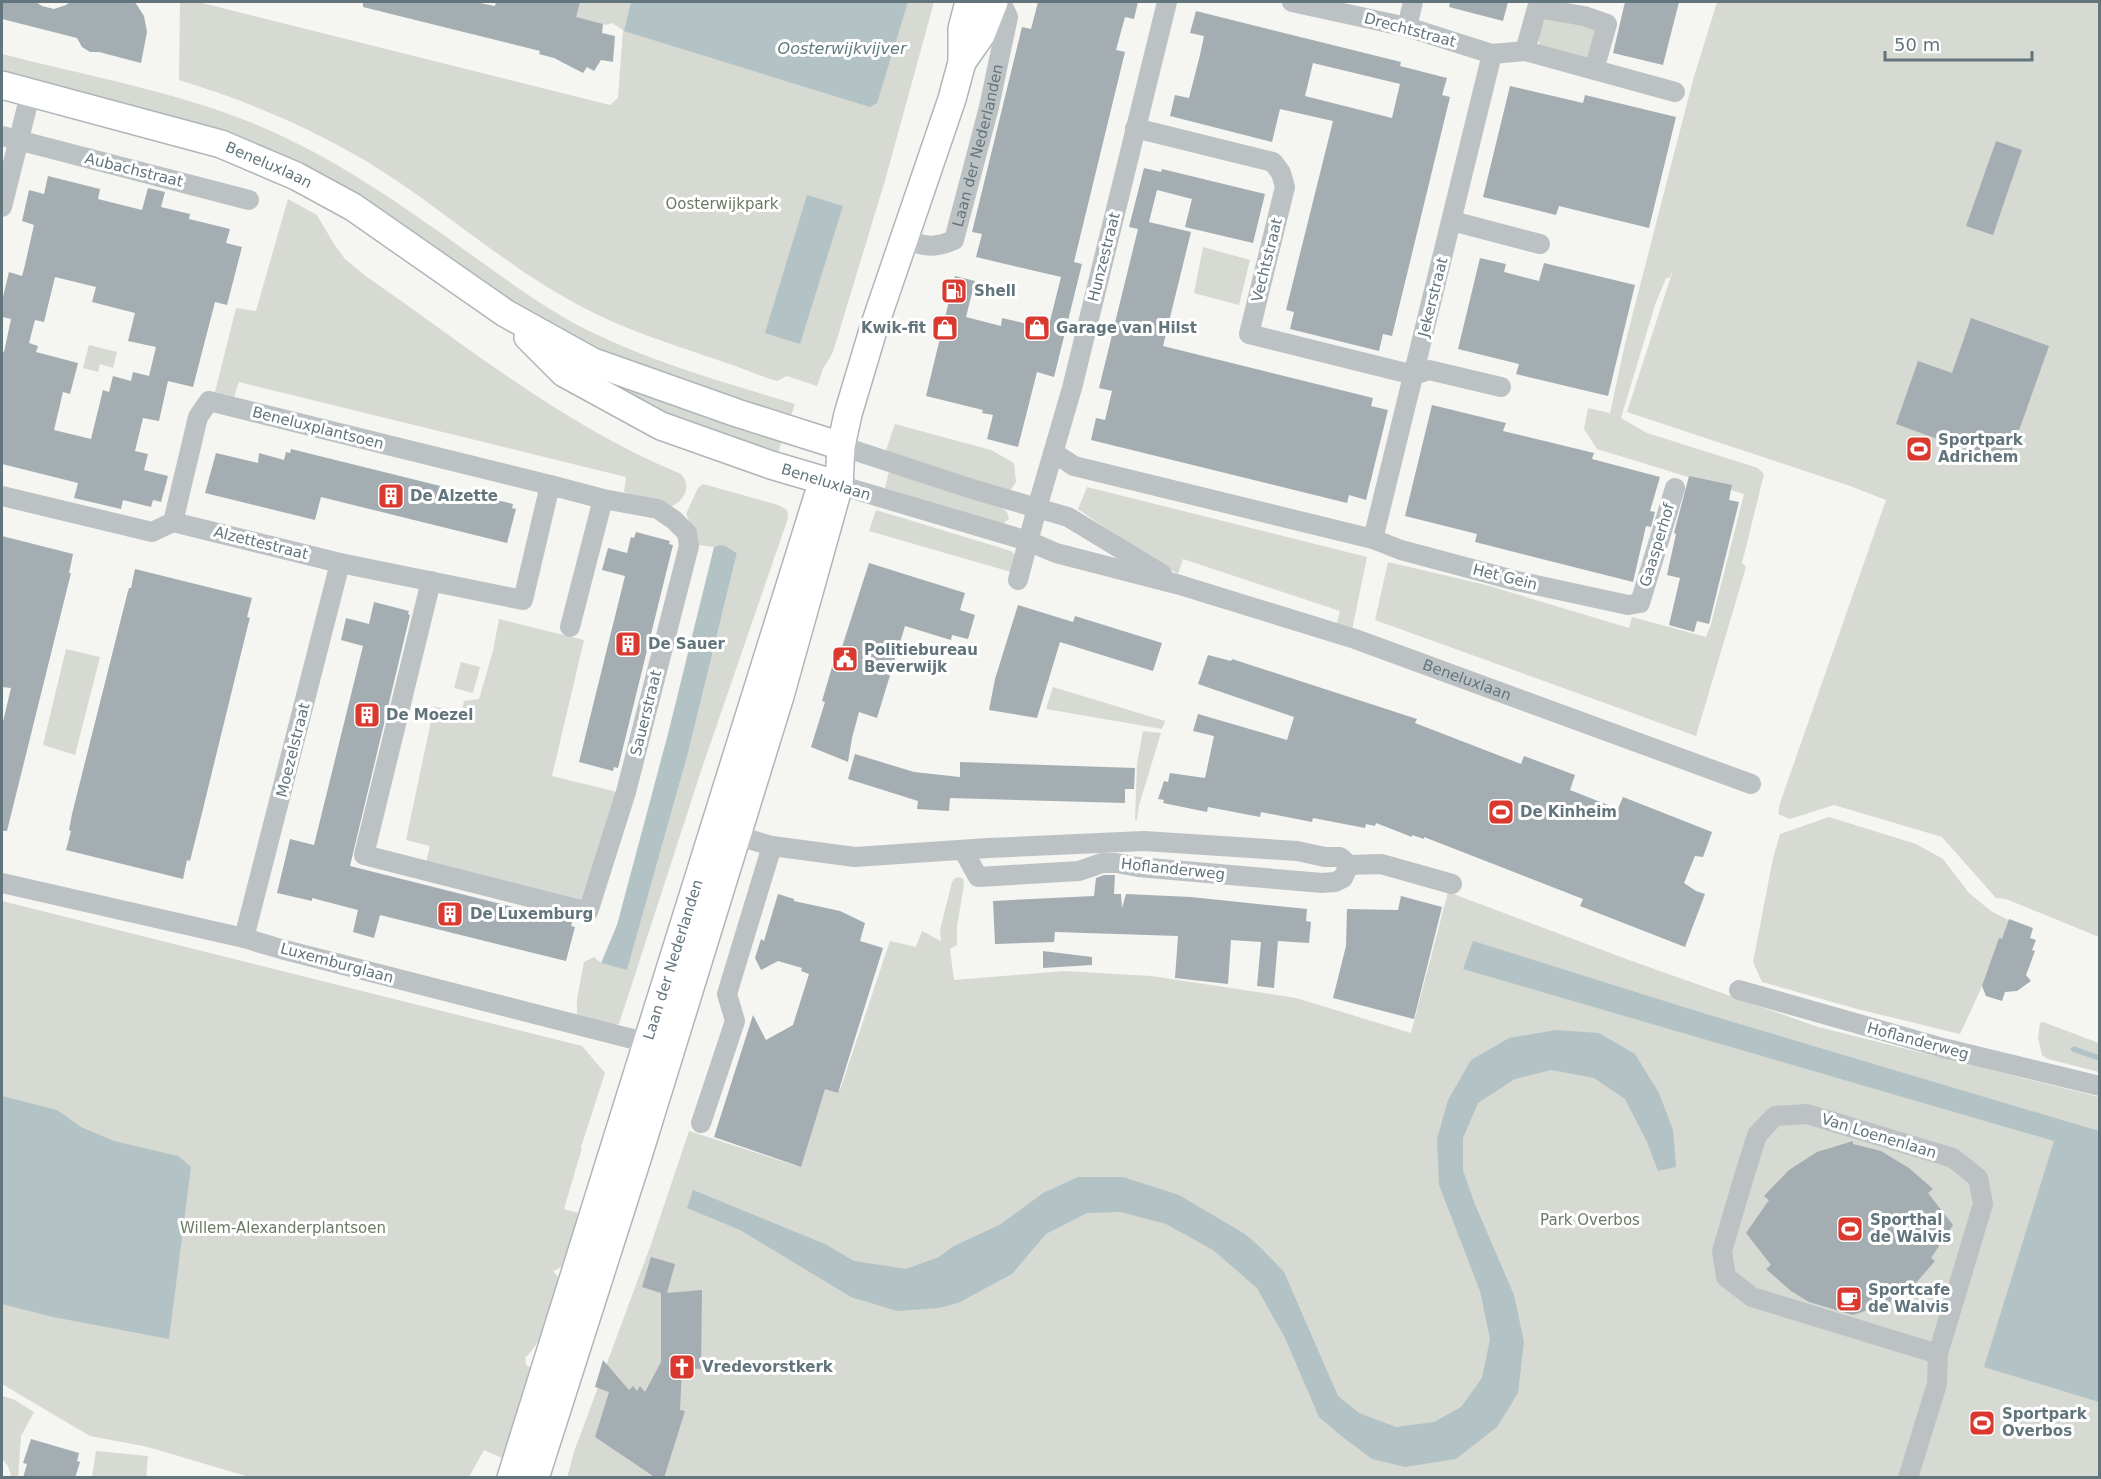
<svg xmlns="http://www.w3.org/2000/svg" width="2101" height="1479" viewBox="0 0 2101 1479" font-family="'DejaVu Sans',sans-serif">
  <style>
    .green { fill: #d6dad2 }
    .water { fill: #b3c2c4 }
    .building { fill: #a4aeb2; fill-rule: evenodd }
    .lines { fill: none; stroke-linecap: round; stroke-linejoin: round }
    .secondary-casing { stroke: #afb6b9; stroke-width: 30 }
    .street { stroke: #bcc2c4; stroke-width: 20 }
    .secondary { stroke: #fff; stroke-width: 27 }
    .labels { text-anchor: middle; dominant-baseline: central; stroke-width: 6; stroke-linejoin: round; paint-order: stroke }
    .street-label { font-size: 15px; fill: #62757c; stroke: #fff }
    .park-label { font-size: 15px; fill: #6c7965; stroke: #fff }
    .poi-label { font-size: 15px; font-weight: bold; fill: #62757c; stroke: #fff; text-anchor: start }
    .water-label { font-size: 16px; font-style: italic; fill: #627b7f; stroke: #fff }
  </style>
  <rect width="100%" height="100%" fill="#f5f5f2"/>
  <!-- green -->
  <g class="green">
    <path d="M 180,2 L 198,2 L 610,105 L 618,98 L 623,30 L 612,23 L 606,25 L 552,12 L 554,2 L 934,2 L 886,177 L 833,352 L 823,369 L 817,386 L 787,376 L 777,381 L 767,378 C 702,352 635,337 573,302 C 500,262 437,204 366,161 C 307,126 245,100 179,80 Z"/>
    <polygon points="1717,2 2099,2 2099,937 2006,899 1996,898 1942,837 1834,805 1790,819 1778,814 1780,803 1886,500 1850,486 1627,412 1673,270 1669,278 1666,278 1655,305 1621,418 1647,433 1758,468 1764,474 1742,563 1746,567 1696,736 1375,620 1388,562 1486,585 1629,628 1632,617 1706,637 1711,624 1744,494 1597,449 1584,429 1588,408 1610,413 1625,344 1693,80"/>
    <polygon points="1552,17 1595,29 1599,32 1593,56 1586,60 1541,48 1538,39 1543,19"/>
    <path d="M 2,54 C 83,75 169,90 247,121 C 354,163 443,237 537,301 C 558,314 579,327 602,337 C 664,366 730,384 795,404 L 789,421 L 594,352 L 226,137 L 54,85 L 2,72 Z"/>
    <path d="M 288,199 L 317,215 L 334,244 L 345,259 L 367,277 C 468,347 566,427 681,474 C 693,486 683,503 669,507 L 660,503 L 624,492 L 626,477 L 239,382 L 234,397 L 215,392 L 236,308 L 256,311 Z"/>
    <polygon points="1203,247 1250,260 1239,305 1194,293"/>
    <polygon points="89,345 117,352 113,368 100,364 98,372 83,368"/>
    <polygon points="565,352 783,437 777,457 678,423 610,389"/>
    <polygon points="895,424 991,450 1014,463 1016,482 1010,491 885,453"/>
    <polygon points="889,471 1002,508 1007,512 1009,519 1001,525 885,488"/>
    <polygon points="703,484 778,505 787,510 788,518 701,771 619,1024 604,1026 580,1019 577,1013 577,999 584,962 594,957 601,963 627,969 688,753 737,553 735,551 719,545 714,547 698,545 697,537 686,514 698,488"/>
    <polygon points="1087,487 1367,557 1352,630 1336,626 1340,611 1183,559 1178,574 1144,555 1078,509"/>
    <polygon points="876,510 1011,551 1016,556 1011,572 869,531"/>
    <polygon points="499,619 584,640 552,776 617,792 584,907 425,866 430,846 406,840 434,707 462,710 464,701 479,699 493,651"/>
    <polygon points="66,649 100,657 75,755 43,745"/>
    <polygon points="461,662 480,667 473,693 454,688"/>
    <polygon points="1053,687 1165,721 1162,729 1046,709"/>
    <polygon points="1143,731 1161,733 1139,805 1137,820 1135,820 1137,764"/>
    <polygon points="1829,817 1916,844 1943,859 1969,893 1991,911 2012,922 1960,1034 1857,1009 1762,982 1753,962 1773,858 1780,834"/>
    <polygon points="959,877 963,879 964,885 957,926 957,945 950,949 954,980 1064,971 1151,976 1296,998 1411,1033 1448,892 1629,960 1818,1027 2099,1097 2099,1477 567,1478 574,1452 650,1247 689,1131 797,1166 825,1086 840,1090 890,941 916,947 922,931 941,941 940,930 952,882 955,878"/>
    <path d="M 2,901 L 582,1046 L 605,1073 L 581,1147 L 582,1148 L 564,1209 L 581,1214 C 576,1233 575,1265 553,1271 L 562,1281 C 553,1307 545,1339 525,1358 L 526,1365 L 533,1369 L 509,1461 L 484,1450 L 469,1477 L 249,1477 L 148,1447 L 90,1436 L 2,1384 Z"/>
    <polygon points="2043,1022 2099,1043 2099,1055 2074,1046 2073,1052 2099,1061 2099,1072 2048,1059 2042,1055 2038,1038 2040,1023"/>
    <polygon points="2,1396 13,1399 34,1412 21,1436 18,1477 11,1476 8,1466 2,1459"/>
    <polygon points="96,1451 148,1456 146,1477 92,1477"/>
  </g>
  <!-- water -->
  <g class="water">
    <polygon points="631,2 908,2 877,103 870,107 624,31"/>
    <polygon points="807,195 843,206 800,344 765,333"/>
    <polygon points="719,545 725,546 737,553 688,753 627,970 601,963 617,925 669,730 714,547"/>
    <polygon points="1473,941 1706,1014 2099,1131 2099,1402 1984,1367 2054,1141 1463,969"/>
    <polygon points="1556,1030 1599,1033 1635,1054 1659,1093 1673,1130 1676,1167 1658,1171 1647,1142 1625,1099 1594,1078 1551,1070 1515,1079 1478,1103 1463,1138 1463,1170 1474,1202 1514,1295 1524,1342 1518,1393 1497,1427 1456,1459 1405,1467 1372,1459 1340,1435 1319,1417 1285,1338 1257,1288 1213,1250 1166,1224 1121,1212 1087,1213 1046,1234 1012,1274 958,1303 939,1308 897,1311 851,1297 740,1230 687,1208 693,1190 825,1244 854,1261 906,1269 939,1257 952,1247 1001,1224 1043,1193 1078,1177 1123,1177 1179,1195 1245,1234 1262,1249 1284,1272 1338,1396 1359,1413 1396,1427 1434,1422 1461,1407 1482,1378 1490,1339 1480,1291 1439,1185 1437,1139 1448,1100 1471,1060 1509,1038"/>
    <polygon points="2074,1046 2099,1055 2099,1061 2073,1052 2070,1049"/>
    <polygon points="2,1096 57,1110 81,1127 114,1141 178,1156 191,1167 169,1339 53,1317 2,1304"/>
  </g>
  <!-- building -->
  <g class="building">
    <polygon points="2,2 36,2 42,6 54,9 66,5 70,2 135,2 144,16 147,32 141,63 99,52 90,52 82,47 77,38 2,19"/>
    <polygon points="363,2 475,2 495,6 496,2 580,2 576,17 603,24 602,33 615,36 613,62 601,60 594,71 587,67 583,73 554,58 539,54 540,51 363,7"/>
    <polygon points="1038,2 1138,2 1134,19 1125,17 1116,50 1125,52 1074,262 1082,264 1054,377 1037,372 1018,447 987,439 993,415 982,413 983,410 926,396 955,276 975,281 966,317 1001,326 1002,318 1048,329 1061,277 976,257 982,234 972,232 1022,27 1031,29"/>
    <polygon points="1450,2 1508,2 1503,21 1449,7"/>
    <polygon points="1625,2 1679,2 1663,65 1613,53"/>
    <path d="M 1196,11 L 1401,62 L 1400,66 L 1447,78 L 1442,95 L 1450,97 L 1392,336 L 1383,334 L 1379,351 L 1290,329 L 1294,312 L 1286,310 L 1333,121 L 1280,109 L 1272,142 L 1170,116 L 1175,95 L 1189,98 L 1200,55 L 1204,36 L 1190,33 ZM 1313,63 L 1400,84 L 1392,118 L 1305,96 Z"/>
    <polygon points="1510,86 1583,103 1585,95 1676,117 1649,228 1559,206 1556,215 1483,197"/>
    <polygon points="1996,141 2022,150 1993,235 1966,226"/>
    <polygon points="1144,168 1161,172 1162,169 1265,194 1253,243 1185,227 1192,199 1157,190 1149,222 1191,232 1163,346 1373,398 1371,406 1388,410 1366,500 1349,495 1347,503 1091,440 1096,418 1105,420 1112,391 1099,388 1138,229 1129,227"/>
    <path d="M 48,176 L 100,189 L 98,199 L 142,210 L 148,188 L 165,192 L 161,207 L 190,214 L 189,219 L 230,229 L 226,243 L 242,247 L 227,305 L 215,302 L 193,387 L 168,381 L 159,421 L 143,418 L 135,451 L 148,454 L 144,470 L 168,476 L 161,502 L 153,500 L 151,507 L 123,500 L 121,509 L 74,498 L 78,483 L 2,464 L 2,351 L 4,352 L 11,319 L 2,317 L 2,301 L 9,272 L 22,276 L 24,269 L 34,225 L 22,221 L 29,190 L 44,194 ZM 55,277 L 96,287 L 92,302 L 135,313 L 128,341 L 156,347 L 149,376 L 133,372 L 131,381 L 113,376 L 109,392 L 103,390 L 91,439 L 54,430 L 63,392 L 70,394 L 78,363 L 36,352 L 38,346 L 29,343 L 35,320 L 44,322 Z"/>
    <polygon points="1480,258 1506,264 1504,272 1539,281 1544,263 1635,285 1608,396 1516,374 1519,364 1458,349"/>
    <polygon points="1971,318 2049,346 2007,464 1896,424 1918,361 1952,373"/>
    <polygon points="1432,405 1506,423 1503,431 1594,453 1592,459 1660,477 1650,511 1655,512 1651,527 1646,526 1633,582 1475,542 1477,534 1405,516"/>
    <polygon points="291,449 513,504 512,508 516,509 507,543 321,497 315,520 205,493 216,453 258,463 259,453 284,460 286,452 290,453"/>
    <polygon points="1689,476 1732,485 1729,500 1739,502 1709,624 1697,621 1694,632 1669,625 1680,578 1667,575 1676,534 1674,533"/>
    <polygon points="636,532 670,541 669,544 673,545 618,768 614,767 613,771 579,762 625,576 602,570 608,548 627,553 631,537 634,538"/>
    <polygon points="2,536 73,554 69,573 71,573 69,581 7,831 2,831 2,726 11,688 2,687"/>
    <polygon points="869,563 965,593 960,610 975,615 968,639 952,635 951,640 905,626 877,718 859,712 852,738 848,762 811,747 825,702 822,701 832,667 835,668 842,647"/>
    <polygon points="135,569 252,598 247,617 250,618 248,625 201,817 190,861 187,860 183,879 66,850 71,831 69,830 72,814 127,595 129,588 131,588"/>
    <polygon points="374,602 409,611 408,614 410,615 350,866 572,922 571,926 575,927 566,961 380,915 374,938 353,932 358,910 312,898 312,901 277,893 290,839 314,845 363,646 341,640 346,618 369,624"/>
    <polygon points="1018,605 1073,622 1075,616 1162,643 1153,671 1060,642 1037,718 989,710 995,679"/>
    <polygon points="1208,655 1231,661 1232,659 1417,719 1415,723 1521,764 1524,756 1575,775 1570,790 1618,809 1623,797 1712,832 1703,857 1695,856 1684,883 1696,891 1705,894 1685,947 1580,906 1583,899 1424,837 1424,839 1412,835 1412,837 1376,823 1375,826 1366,824 1365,828 1313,818 1312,822 1261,812 1260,817 1208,807 1207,812 1163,803 1164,800 1158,799 1164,781 1168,782 1170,773 1205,778 1214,736 1193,731 1198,714 1287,740 1294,717 1198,684"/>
    <polygon points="855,754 914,772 960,777 960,762 1135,768 1134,789 1125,789 1125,803 950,798 949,811 917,809 918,801 848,779"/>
    <polygon points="1104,875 1115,875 1114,894 1121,894 1122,908 1126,894 1191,897 1307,909 1306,921 1311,922 1309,943 1278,941 1274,988 1257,986 1261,942 1231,940 1228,984 1175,978 1178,936 1055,932 1054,942 995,944 993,901 1094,896 1096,878"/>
    <polygon points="778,894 794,899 794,901 840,911 865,923 860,941 883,948 838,1093 825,1089 801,1167 714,1137 753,1015 766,1040 793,1025 809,974 801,971 802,968 778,961 761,970 755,958 761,939 764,941"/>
    <polygon points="1401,896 1442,907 1414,1019 1333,998 1346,946 1347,909 1398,910"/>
    <polygon points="2009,919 2033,928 2030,938 2036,940 2032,950 2035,951 2026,975 2031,981 2017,991 2005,992 2002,1001 1986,996 1982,986 1999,938 2002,939"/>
    <polygon points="1043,951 1092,957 1092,965 1043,968"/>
    <polygon points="1853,1141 1853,1144 1881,1151 1909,1168 1933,1189 1928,1193 1953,1225 1931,1258 1935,1261 1915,1284 1887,1304 1853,1315 1809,1302 1791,1291 1766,1269 1771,1265 1746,1233 1769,1200 1764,1196 1789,1170 1817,1152"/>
    <polygon points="651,1257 675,1264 667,1293 702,1290 701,1369 682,1368 680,1410 685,1411 664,1478 656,1478 595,1437 609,1392 595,1387 603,1360 629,1390 633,1386 637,1391 640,1386 645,1392 661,1362 661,1293 642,1287"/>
    <polygon points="31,1439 79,1453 77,1461 80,1462 75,1478 23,1478 27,1464 23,1463"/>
  </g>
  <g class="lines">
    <defs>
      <g id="secondary">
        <polyline points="962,62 981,35 994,2"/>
        <path id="s3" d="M 2,85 L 221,144 L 296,176 L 353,207 L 505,313 L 593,362 L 737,413 L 841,446"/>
        <polyline points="528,337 564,373 661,426 771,465 839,485"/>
        <path id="s4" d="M 511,1478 L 818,496"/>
        <polyline points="535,1478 638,1156 780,696 839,485 841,446 848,414 874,327 952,99 962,62 962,29 969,2"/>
      </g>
    </defs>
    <!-- secondary casing -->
    <use href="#secondary" class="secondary-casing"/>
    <!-- street -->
    <g class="street">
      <polyline points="1292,2 1407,27 1492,54 1525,51 1675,92"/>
      <polyline points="1407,27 1413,2"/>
      <polyline points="1525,51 1537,8 1584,16 1607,24 1594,70"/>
      <polyline points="1135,128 1273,162 1281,173 1285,187 1249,334 1414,375 1429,370 1501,387"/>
      <polyline points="2,136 249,200"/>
      <polyline points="2,207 31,91"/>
      <polyline points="1452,221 1540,244"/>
      <path id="s1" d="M 905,240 C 926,246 933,249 954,240 L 989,107 L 1008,17 L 1001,2"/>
      <polyline points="841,446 972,489 1068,517 1162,574"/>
      <polyline points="1054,453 1074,466 1373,539 1401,550 1517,581 1628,605 1640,603 1675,488"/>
      <path id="s2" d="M 839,485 L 1028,541 L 1056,553 L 1180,585 L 1355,639 L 1751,784"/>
      <polyline points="2,496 152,532 173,522 340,563 523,600 550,485 603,499 658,509 674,520 687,533 689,546 626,792 588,912 364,855 431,581"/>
      <polyline points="173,522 198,417 209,401 550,485"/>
      <polyline points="1373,539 1492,54"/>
      <polyline points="1018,580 1037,508 1072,388 1167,2"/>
      <polyline points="570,627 603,499"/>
      <polyline points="724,832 772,846 855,857 988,848 1144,841 1297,851 1325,857 1340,857 1349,865 1381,864 1452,884"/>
      <polyline points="963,850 978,877 1079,871 1102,863 1116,863 1138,867 1322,883 1335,882 1343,878 1349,865"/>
      <polyline points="2,883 244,938 281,949 660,1046"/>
      <polyline points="244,938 340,563"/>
      <polyline points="1739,990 1943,1048 2100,1086"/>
      <polyline points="701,1123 735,1021 727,994 772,846"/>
      <polyline points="1908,1478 1937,1384 1938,1354 1983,1204 1978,1178 1953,1158 1807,1114 1775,1116 1757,1135 1743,1180 1722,1251 1726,1277 1752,1297 1938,1354"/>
    </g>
    <!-- secondary -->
    <use href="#secondary" class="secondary"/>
  </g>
  <!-- icons -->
  <defs>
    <symbol id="fuel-square" viewBox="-11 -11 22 22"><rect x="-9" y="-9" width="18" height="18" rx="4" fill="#d9392f" stroke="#fff"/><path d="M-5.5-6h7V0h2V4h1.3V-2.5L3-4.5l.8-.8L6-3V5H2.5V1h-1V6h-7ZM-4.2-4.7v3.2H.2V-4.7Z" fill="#fff"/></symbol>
    <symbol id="shop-square" viewBox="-11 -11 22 22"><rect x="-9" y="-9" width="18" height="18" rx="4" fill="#d9392f" stroke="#fff"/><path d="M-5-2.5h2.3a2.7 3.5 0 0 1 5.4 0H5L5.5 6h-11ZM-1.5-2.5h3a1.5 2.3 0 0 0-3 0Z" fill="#fff"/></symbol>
    <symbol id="stadium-square" viewBox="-11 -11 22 22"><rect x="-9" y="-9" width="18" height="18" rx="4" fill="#d9392f" stroke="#fff"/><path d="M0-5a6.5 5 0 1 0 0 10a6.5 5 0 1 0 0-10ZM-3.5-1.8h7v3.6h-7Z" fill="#fff"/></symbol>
    <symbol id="building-square" viewBox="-11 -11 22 22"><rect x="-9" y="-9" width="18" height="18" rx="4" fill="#d9392f" stroke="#fff"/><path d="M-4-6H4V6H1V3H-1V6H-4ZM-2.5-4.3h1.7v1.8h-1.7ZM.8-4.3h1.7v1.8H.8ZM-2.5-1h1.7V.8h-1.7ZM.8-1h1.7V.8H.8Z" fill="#fff"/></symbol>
    <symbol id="civic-square" viewBox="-11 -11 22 22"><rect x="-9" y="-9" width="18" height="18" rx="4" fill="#d9392f" stroke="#fff"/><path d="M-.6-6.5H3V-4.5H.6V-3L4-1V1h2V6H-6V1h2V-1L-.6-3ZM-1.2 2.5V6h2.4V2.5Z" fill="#fff"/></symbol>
    <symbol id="cafe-square" viewBox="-11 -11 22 22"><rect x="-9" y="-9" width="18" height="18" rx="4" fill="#d9392f" stroke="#fff"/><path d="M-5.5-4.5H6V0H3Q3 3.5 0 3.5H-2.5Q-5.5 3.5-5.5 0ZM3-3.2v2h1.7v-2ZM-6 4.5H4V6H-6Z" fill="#fff"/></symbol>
    <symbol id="church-square" viewBox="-11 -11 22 22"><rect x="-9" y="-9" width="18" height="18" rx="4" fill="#d9392f" stroke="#fff"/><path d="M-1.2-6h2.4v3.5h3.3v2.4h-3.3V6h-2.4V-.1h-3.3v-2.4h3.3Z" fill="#fff"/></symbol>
  </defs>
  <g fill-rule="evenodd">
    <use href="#fuel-square" x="939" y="276" width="30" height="30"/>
    <use href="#shop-square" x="930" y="313" width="30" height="30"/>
    <use href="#shop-square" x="1022" y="313" width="30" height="30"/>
    <use href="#stadium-square" x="1904" y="434" width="30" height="30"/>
    <use href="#building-square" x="376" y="481" width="30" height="30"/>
    <use href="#building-square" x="613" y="629" width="30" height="30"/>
    <use href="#civic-square" x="830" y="644" width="30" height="30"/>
    <use href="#building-square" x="352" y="700" width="30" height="30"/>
    <use href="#stadium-square" x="1486" y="797" width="30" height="30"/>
    <use href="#building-square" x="435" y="899" width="30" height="30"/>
    <use href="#stadium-square" x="1835" y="1214" width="30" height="30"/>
    <use href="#cafe-square" x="1834" y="1284" width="30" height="30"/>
    <use href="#church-square" x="667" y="1352" width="30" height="30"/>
    <use href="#stadium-square" x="1967" y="1408" width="30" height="30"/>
  </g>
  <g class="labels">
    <!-- street labels -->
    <g class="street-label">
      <text transform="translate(1410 30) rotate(15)">Drechtstraat</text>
      <text stroke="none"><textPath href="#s1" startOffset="148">Laan der Nederlanden</textPath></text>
      <text stroke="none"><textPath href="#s3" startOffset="279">Beneluxlaan</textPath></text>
      <text transform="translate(134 170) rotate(14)">Aubachstraat</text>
      <text transform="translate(1104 257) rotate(-76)">Hunzestraat</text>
      <text transform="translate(1267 260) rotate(-76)">Vechtstraat</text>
      <text transform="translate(1433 297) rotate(-76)">Jekerstraat</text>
      <text transform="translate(318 428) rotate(14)">Beneluxplantsoen</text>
      <text transform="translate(826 482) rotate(17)">Beneluxlaan</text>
      <text transform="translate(261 543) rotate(14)">Alzettestraat</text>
      <text transform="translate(1657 545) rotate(-73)">Gaasperhof</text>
      <text transform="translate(1505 577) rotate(14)">Het Gein</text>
      <text stroke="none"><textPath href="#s2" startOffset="658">Beneluxlaan</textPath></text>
      <text transform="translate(646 713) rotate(-76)">Sauerstraat</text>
      <text transform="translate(293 750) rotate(-76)">Moezelstraat</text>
      <text transform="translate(1173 869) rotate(6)">Hoflanderweg</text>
      <text stroke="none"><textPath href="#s4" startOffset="543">Laan der Nederlanden</textPath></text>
      <text transform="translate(337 963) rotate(15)">Luxemburglaan</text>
      <text transform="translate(1918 1041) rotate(15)">Hoflanderweg</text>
      <text transform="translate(1879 1136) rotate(17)">Van Loenenlaan</text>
    </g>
    <!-- park labels -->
    <g class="park-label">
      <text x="722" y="204">Oosterwijkpark</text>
      <text x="1590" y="1220">Park Overbos</text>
      <text x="283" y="1228">Willem-Alexanderplantsoen</text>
    </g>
    <!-- poi labels -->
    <g class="poi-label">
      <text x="974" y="291">Shell</text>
      <text x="926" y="328" text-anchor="end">Kwik-fit</text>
      <text x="1056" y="328">Garage van Hilst</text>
      <text x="1938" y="440">Sportpark<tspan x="1938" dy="17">Adrichem</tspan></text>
      <text x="410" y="496">De Alzette</text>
      <text x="648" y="644">De Sauer</text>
      <text x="864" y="650">Politiebureau<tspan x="864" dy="17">Beverwijk</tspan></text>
      <text x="386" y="715">De Moezel</text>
      <text x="1520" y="812">De Kinheim</text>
      <text x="470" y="914">De Luxemburg</text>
      <text x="1870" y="1220">Sporthal<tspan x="1870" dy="17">de Walvis</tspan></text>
      <text x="1868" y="1290">Sportcafe<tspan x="1868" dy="17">de Walvis</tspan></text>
      <text x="702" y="1367">Vredevorstkerk</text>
      <text x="2002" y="1414">Sportpark<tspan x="2002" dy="17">Overbos</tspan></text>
    </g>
    <!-- water labels -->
    <g class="water-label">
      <text x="842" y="48">Oosterwijkvijver</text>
    </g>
  </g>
  <!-- border -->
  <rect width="2101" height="1479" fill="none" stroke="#62757c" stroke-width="6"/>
  <!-- scale -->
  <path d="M1885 51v9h147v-9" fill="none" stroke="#62757c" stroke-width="3"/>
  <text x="1894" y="51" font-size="18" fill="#62757c" stroke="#ffffff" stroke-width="4.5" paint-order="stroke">50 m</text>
</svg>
